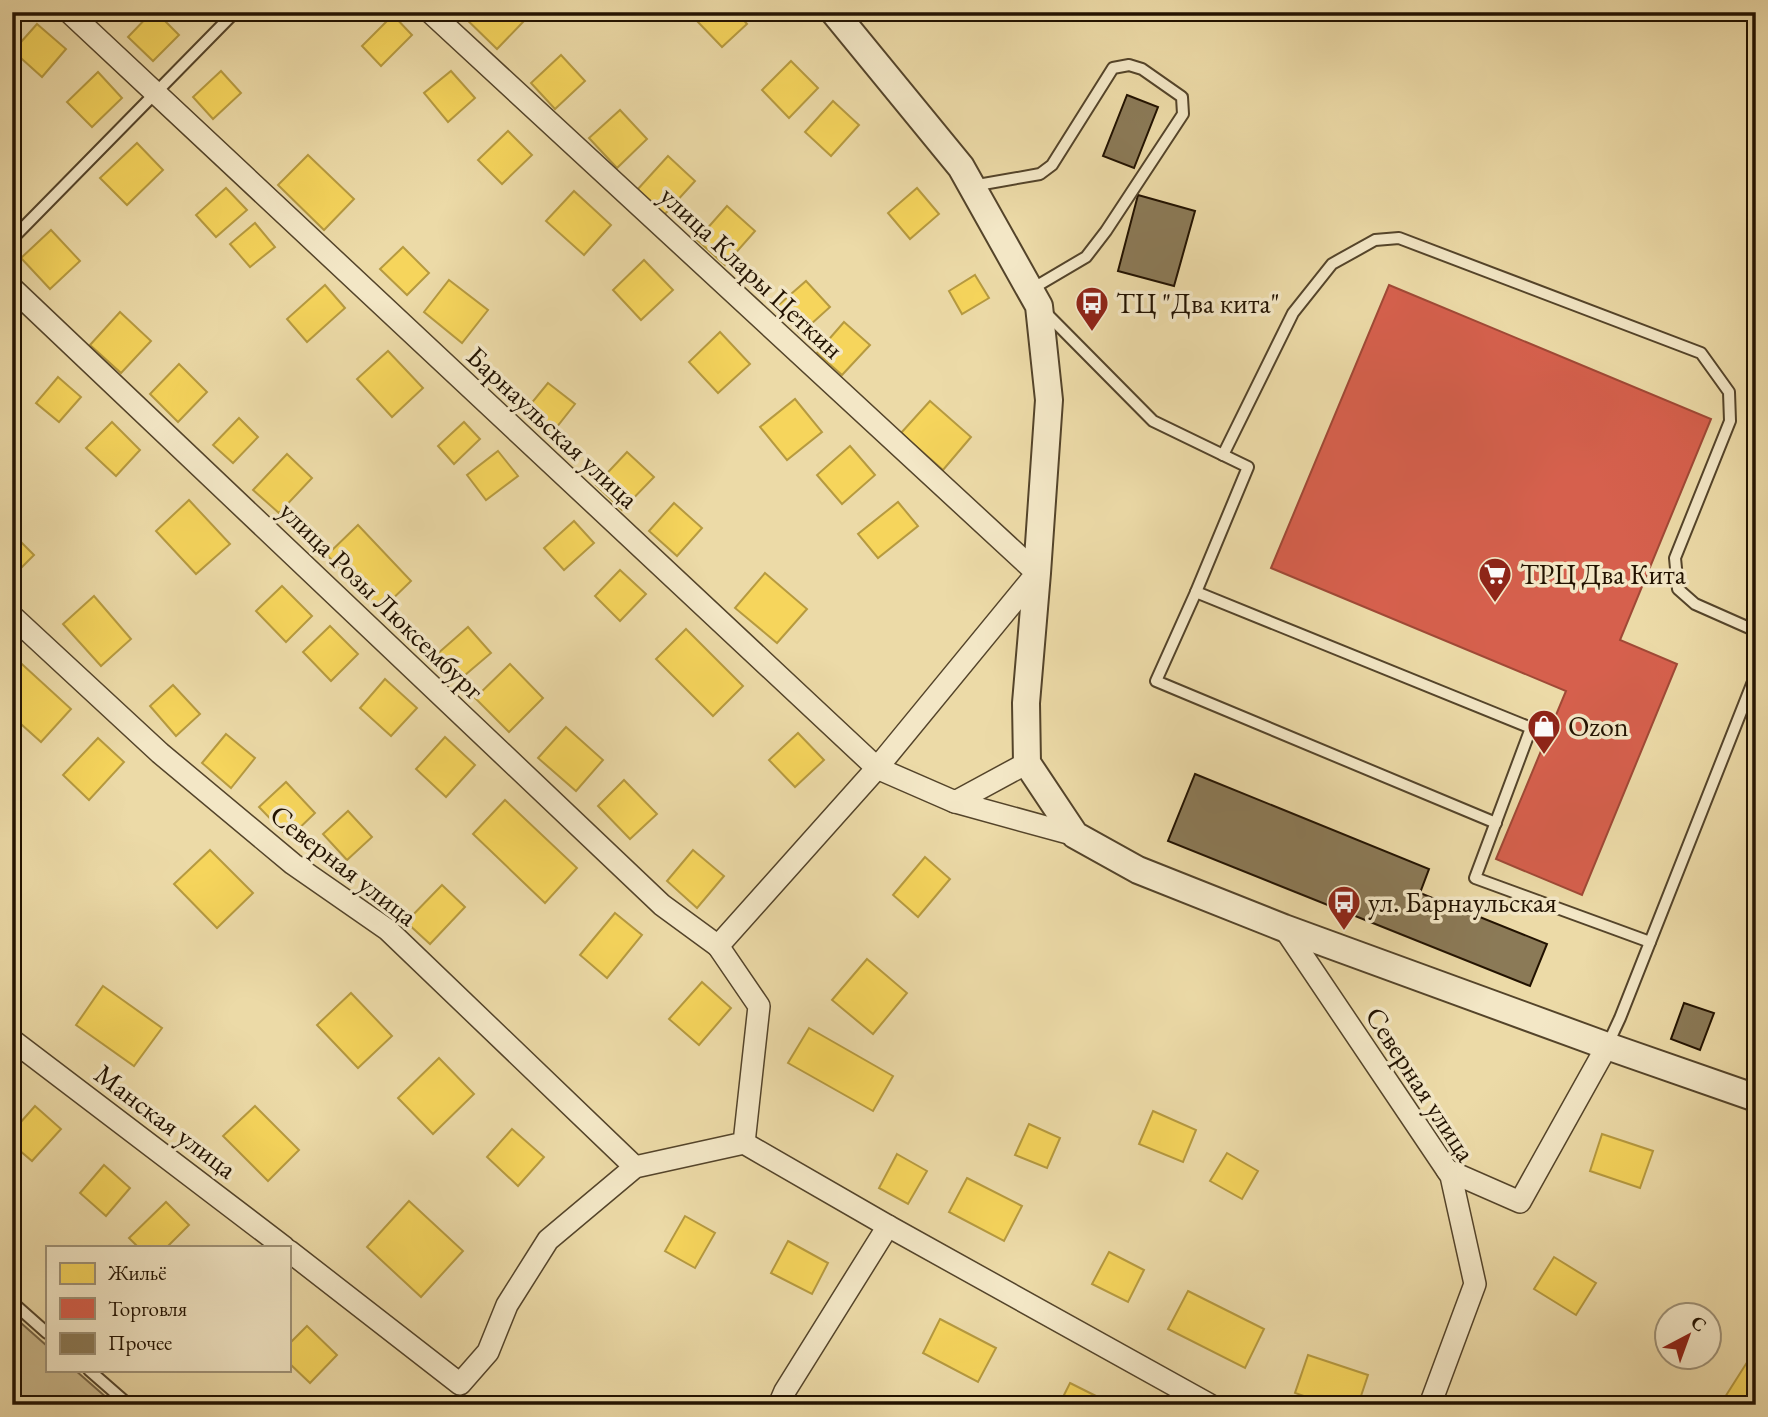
<svg xmlns="http://www.w3.org/2000/svg" width="1768" height="1417" viewBox="0 0 1768 1417" font-family="'EB Garamond',serif">
  <style>
    .green { fill: #cab88b; stroke: #766546; stroke-width: 2 }
    .homes { fill: #f6d55c; stroke: #b69a40; stroke-width: 2 }
    .shops { fill: #d6604d; stroke: #a04936; stroke-width: 2 }
    .building { fill: #8b7a57; stroke: #221200; stroke-width: 2 }
    .lines { fill: none; stroke-linecap: round; stroke-linejoin: round }
    .service-casing { stroke: #54442a; stroke-width: 14 }
    .minor-casing { stroke: #54442a; stroke-width: 24 }
    .tertiary-casing { stroke: #54442a; stroke-width: 30 }
    .service { stroke: #f3e7c6; stroke-width: 10 }
    .minor { stroke: #f3e7c6; stroke-width: 21 }
    .tertiary { stroke: #f3e7c6; stroke-width: 26 }
    .labels { text-anchor: middle; dominant-baseline: central; stroke-width: 7; stroke-linejoin: round; paint-order: stroke }
    .street-label { font-size: 28px; fill: #221200; stroke: #f3e7c6 }
    .poi-label { font-size: 28px; fill: #221200; stroke: #f3e7c6; text-anchor: start }
  </style>
  <rect width="100%" height="100%" fill="#ecdaa7"/>
  <filter id="stains"><feTurbulence type="fractalNoise" baseFrequency=".00286" numOctaves="4"/><feColorMatrix values="0 0 0 0 .2 0 0 0 0 .09 0 0 0 0 .02 0 0 0 .5 -.17"/></filter>
  <radialGradient id="worn" r=".72"><stop offset=".6" stop-color="#630" stop-opacity="0"/><stop offset="1" stop-color="#630" stop-opacity=".3"/></radialGradient>
  <!-- green -->
  <polygon class="green" points="12,1315 47,1346 47,1370 75,1370 115,1405 12,1405"/>
  <!-- homes -->
  <g class="homes">
    <polygon points="152,12 156,12 179,35 153,61 128,37"/>
    <polygon points="459,12 515,12 524,21 497,49"/>
    <polygon points="704,12 737,12 747,24 722,47 696,20"/>
    <polygon points="393,15 412,35 381,66 362,46"/>
    <polygon points="37,24 66,49 42,77 13,51"/>
    <polygon points="561,55 585,81 555,109 531,83"/>
    <polygon points="791,61 818,88 789,118 762,90"/>
    <polygon points="221,71 241,93 213,119 193,97"/>
    <polygon points="451,71 475,98 448,122 424,93"/>
    <polygon points="98,72 122,98 92,127 67,102"/>
    <polygon points="833,101 859,125 831,156 805,132"/>
    <polygon points="620,110 647,139 617,168 589,138"/>
    <polygon points="508,131 532,155 502,184 478,160"/>
    <polygon points="137,143 163,170 127,205 100,178"/>
    <polygon points="308,155 354,199 324,230 278,185"/>
    <polygon points="668,156 695,181 664,215 637,190"/>
    <polygon points="226,188 247,210 216,237 196,215"/>
    <polygon points="917,188 939,214 910,239 888,213"/>
    <polygon points="574,191 611,225 584,255 546,221"/>
    <polygon points="727,206 755,231 725,265 697,240"/>
    <polygon points="255,223 275,247 250,267 230,244"/>
    <polygon points="51,230 80,261 50,289 21,258"/>
    <polygon points="403,247 429,273 407,295 380,269"/>
    <polygon points="644,260 673,290 641,320 613,290"/>
    <polygon points="975,275 989,298 962,314 949,291"/>
    <polygon points="449,280 488,310 462,343 424,312"/>
    <polygon points="806,281 830,307 800,334 776,307"/>
    <polygon points="325,285 345,308 307,342 287,319"/>
    <polygon points="120,312 151,341 121,373 90,345"/>
    <polygon points="844,322 870,345 842,375 817,353"/>
    <polygon points="720,332 750,364 718,393 689,362"/>
    <polygon points="388,351 423,388 392,417 357,379"/>
    <polygon points="179,364 207,392 178,422 150,394"/>
    <polygon points="58,377 81,397 59,422 36,403"/>
    <polygon points="548,383 575,404 552,433 525,411"/>
    <polygon points="795,399 822,432 787,460 760,427"/>
    <polygon points="930,401 971,437 943,470 901,433"/>
    <polygon points="239,418 258,437 233,463 213,445"/>
    <polygon points="112,422 140,450 116,476 86,448"/>
    <polygon points="464,422 480,439 454,464 438,446"/>
    <polygon points="850,446 875,475 842,504 817,475"/>
    <polygon points="498,451 518,476 486,500 467,475"/>
    <polygon points="627,452 654,477 622,510 596,485"/>
    <polygon points="287,454 312,478 279,513 253,490"/>
    <polygon points="189,500 230,544 196,574 156,531"/>
    <polygon points="898,502 918,526 878,558 858,534"/>
    <polygon points="674,503 702,528 677,556 649,531"/>
    <polygon points="574,521 594,543 564,570 544,548"/>
    <polygon points="358,525 411,581 380,611 327,555"/>
    <polygon points="12,533 34,555 12,577"/>
    <polygon points="620,570 646,594 620,621 595,596"/>
    <polygon points="765,573 807,609 777,643 735,608"/>
    <polygon points="282,586 312,616 286,642 256,611"/>
    <polygon points="94,596 131,639 101,666 63,624"/>
    <polygon points="330,626 358,654 331,681 303,652"/>
    <polygon points="468,627 491,653 458,681 436,655"/>
    <polygon points="686,629 743,686 713,716 656,659"/>
    <polygon points="12,655 71,709 41,742 12,716"/>
    <polygon points="510,664 543,698 509,732 475,698"/>
    <polygon points="385,679 417,708 391,736 360,708"/>
    <polygon points="173,685 200,714 176,736 150,706"/>
    <polygon points="566,727 603,760 576,791 538,758"/>
    <polygon points="798,733 824,760 795,787 769,760"/>
    <polygon points="226,734 255,758 231,788 202,763"/>
    <polygon points="445,737 475,765 446,797 416,769"/>
    <polygon points="98,738 124,762 89,800 63,775"/>
    <polygon points="624,780 657,814 630,839 598,806"/>
    <polygon points="286,782 315,813 289,838 259,807"/>
    <polygon points="505,800 577,868 545,903 473,834"/>
    <polygon points="348,811 372,837 347,860 323,834"/>
    <polygon points="210,850 253,893 217,928 174,884"/>
    <polygon points="693,850 724,876 697,908 667,881"/>
    <polygon points="925,857 950,879 918,917 893,895"/>
    <polygon points="442,885 465,907 430,944 406,922"/>
    <polygon points="615,913 642,935 607,978 580,955"/>
    <polygon points="867,959 907,993 873,1034 832,1000"/>
    <polygon points="702,982 731,1008 699,1045 669,1019"/>
    <polygon points="103,986 162,1028 134,1066 76,1025"/>
    <polygon points="351,993 392,1036 358,1068 317,1025"/>
    <polygon points="809,1028 893,1076 873,1111 788,1063"/>
    <polygon points="439,1058 474,1094 433,1134 398,1098"/>
    <polygon points="35,1106 61,1129 32,1161 12,1144 12,1132"/>
    <polygon points="255,1106 299,1150 268,1181 223,1136"/>
    <polygon points="1153,1111 1196,1130 1183,1162 1139,1144"/>
    <polygon points="1029,1124 1060,1138 1047,1168 1015,1155"/>
    <polygon points="512,1129 544,1157 518,1186 487,1157"/>
    <polygon points="1602,1134 1653,1151 1640,1188 1590,1171"/>
    <polygon points="1227,1153 1258,1171 1242,1199 1210,1181"/>
    <polygon points="897,1154 927,1171 908,1204 879,1188"/>
    <polygon points="104,1165 130,1188 106,1216 80,1193"/>
    <polygon points="967,1178 1022,1206 1004,1241 949,1212"/>
    <polygon points="409,1201 463,1251 421,1297 367,1247"/>
    <polygon points="166,1202 189,1225 167,1247 138,1247 129,1238"/>
    <polygon points="685,1216 715,1233 695,1268 665,1251"/>
    <polygon points="788,1241 828,1263 812,1294 771,1273"/>
    <polygon points="1109,1252 1144,1270 1128,1302 1092,1284"/>
    <polygon points="1554,1257 1596,1283 1576,1315 1534,1289"/>
    <polygon points="1188,1291 1264,1329 1245,1368 1168,1329"/>
    <polygon points="940,1319 996,1348 978,1382 923,1353"/>
    <polygon points="307,1326 337,1355 310,1383 289,1363 289,1344"/>
    <polygon points="1308,1355 1368,1375 1358,1405 1330,1405 1295,1393"/>
    <polygon points="1751,1356 1756,1359 1756,1405 1720,1405"/>
    <polygon points="1070,1383 1114,1405 1059,1405"/>
    <polygon points="713,1397 731,1405 709,1405"/>
  </g>
  <!-- shops -->
  <polygon class="shops" points="1389,285 1711,419 1620,640 1677,664 1582,895 1496,859 1566,691 1271,568"/>
  <!-- building -->
  <g class="building">
    <polygon points="1127,95 1158,107 1134,168 1103,156"/>
    <polygon points="1138,195 1195,211 1174,286 1118,271"/>
    <polygon points="1195,774 1429,869 1420,893 1547,944 1530,986 1168,841"/>
    <polygon points="1684,1003 1714,1013 1700,1050 1671,1039"/>
  </g>
  <g class="lines">
    <defs>
      <g id="service">
        <polyline points="972,186 1040,174 1052,165 1113,68 1129,65 1142,69 1182,97 1183,114 1106,231 1086,257 1030,290"/>
        <polyline points="12,239 235,12"/>
        <polyline points="1046,313 1153,421 1248,467 1196,592 1531,728 1475,878 1650,942"/>
        <polyline points="1223,455 1293,313 1332,264 1375,240 1399,238 1701,353 1729,392 1730,421 1675,558 1678,589 1695,604 1756,631"/>
        <polyline points="1196,592 1156,681 1496,823"/>
        <polyline points="1607,1046 1620,1018 1756,674"/>
        <polyline points="12,1302 47,1333"/>
        <polyline points="89,1370 129,1405"/>
      </g>
      <g id="minor">
        <polyline points="69,12 877,768 955,802 1027,763"/>
        <polyline points="12,288 662,905 718,946"/>
        <polyline points="12,616 160,753 293,864 388,930 635,1167"/>
        <polyline points="955,802 1075,835"/>
        <polyline points="1284,928 1451,1176 1475,1284 1430,1405"/>
        <polyline points="12,1040 284,1247"/>
        <polyline points="744,1143 888,1226 1210,1405"/>
        <polyline points="1447,1170 1520,1202 1607,1046"/>
        <polyline points="289,1251 460,1384 488,1352 507,1305 548,1240 635,1167 744,1143 759,1006 718,946 877,768 1037,573 430,12"/>
        <polyline points="779,1405 785,1391 888,1226"/>
      </g>
      <polyline id="tertiary" points="834,12 961,167 1039,306 1049,400 1037,573 1026,703 1027,763 1075,835 1138,870 1284,928 1607,1046 1756,1098"/>
    </defs>
    <!-- service casing -->
    <use href="#service" class="service-casing"/>
    <!-- minor casing -->
    <use href="#minor" class="minor-casing"/>
    <!-- tertiary casing -->
    <use href="#tertiary" class="tertiary-casing"/>
    <!-- service -->
    <use href="#service" class="service"/>
    <!-- minor -->
    <use href="#minor" class="minor"/>
    <!-- tertiary -->
    <use href="#tertiary" class="tertiary"/>
  </g>
  <!-- icons -->
  <defs>
    <symbol id="bus-pin" viewBox="-11 -11 22 30"><path d="M0 17L-7.5 6A9.5 9.5 0 1 1 7.5 6Z" fill="#8f2418" stroke="#f3e7c6"/><path d="M-5-6H5V4H4V6H2V4H-2V6H-4V4H-5ZM-3.5-4V0h7V-4ZM-3.5 1.2v1.5H-2V1.2ZM2 1.2v1.5H3.5V1.2Z" fill="#fff"/></symbol>
    <symbol id="supermarket-pin" viewBox="-11 -11 22 30"><path d="M0 17L-7.5 6A9.5 9.5 0 1 1 7.5 6Z" fill="#8f2418" stroke="#f3e7c6"/><path d="M-6-5.5h2.5l.6 2H6L4.5 2H-2.5L-4.4-4H-6ZM-1.5 3.2a1.3 1.3 0 1 0 .1 0ZM3 3.2a1.3 1.3 0 1 0 .1 0Z" fill="#fff"/></symbol>
    <symbol id="shop-pin" viewBox="-11 -11 22 30"><path d="M0 17L-7.5 6A9.5 9.5 0 1 1 7.5 6Z" fill="#8f2418" stroke="#f3e7c6"/><path d="M-5-2.5h2.3a2.7 3.5 0 0 1 5.4 0H5L5.5 6h-11ZM-1.5-2.5h3a1.5 2.3 0 0 0-3 0Z" fill="#fff"/></symbol>
  </defs>
  <g fill-rule="evenodd">
    <use href="#bus-pin" x="1073" y="284" width="38" height="52"/>
    <use href="#supermarket-pin" x="1476" y="555" width="38" height="52"/>
    <use href="#shop-pin" x="1525" y="707" width="38" height="52"/>
    <use href="#bus-pin" x="1325" y="883" width="38" height="52"/>
  </g>
  <g class="labels">
    <!-- street labels -->
    <g class="street-label">
      <text transform="translate(752 272) rotate(43)">улица Клары Цеткин</text>
      <text transform="translate(553 427) rotate(43)">Барнаульская улица</text>
      <text transform="translate(382 600) rotate(44)">улица Розы Люксембург</text>
      <text transform="translate(344 865) rotate(38)">Северная улица</text>
      <text transform="translate(1421 1084) rotate(57)">Северная улица</text>
      <text transform="translate(166 1121) rotate(37)">Манская улица</text>
    </g>
    <!-- poi labels -->
    <g class="poi-label">
      <text x="1116" y="303">ТЦ "Два кита"</text>
      <text x="1520" y="574">ТРЦ Два Кита</text>
      <text x="1568" y="726">Ozon</text>
      <text x="1368" y="902">ул. Барнаульская</text>
    </g>
  </g>
  <!-- margin -->
  <rect width="1768" height="1417" fill="none" stroke="#ecdaa7" stroke-width="42"/>
  <rect x="14" y="14" width="1740" height="1389" fill="none" stroke="#221200" stroke-width="3.5"/>
  <rect x="21" y="21" width="1726" height="1375" fill="none" stroke="#221200" stroke-width="2"/>
  <!-- legend -->
  <rect x="46" y="1246" width="245" height="126" fill="#f3e7c6" stroke="#9f9277" stroke-width="2"/>
  <rect x="60" y="1263" width="35" height="21" fill="#f6d55c" stroke="#9f9277" stroke-width="2"/>
  <text x="108" y="1280" font-size="21" fill="#221200">Жильё</text>
  <rect x="60" y="1298" width="35" height="21" fill="#d6604d" stroke="#9f9277" stroke-width="2"/>
  <text x="108" y="1316" font-size="21" fill="#221200">Торговля</text>
  <rect x="60" y="1333" width="35" height="21" fill="#8b7a57" stroke="#9f9277" stroke-width="2"/>
  <text x="108" y="1350" font-size="21" fill="#221200">Прочее</text>
  <!-- north arrow -->
  <g transform="translate(1688 1336) rotate(41)"><circle r="33" fill="#f3e7c6" stroke="#9f9277" stroke-width="2"/>
  <path d="M0-5L12 26L0 18L-12 26Z" fill="#8f2418"/>
  <text y="-10" font-size="19" font-weight="bold" text-anchor="middle" fill="#221200">С</text>
  </g>
  <rect width="100%" height="100%" filter="url(#stains)"/>
  <rect width="100%" height="100%" fill="url(#worn)"/>
</svg>
